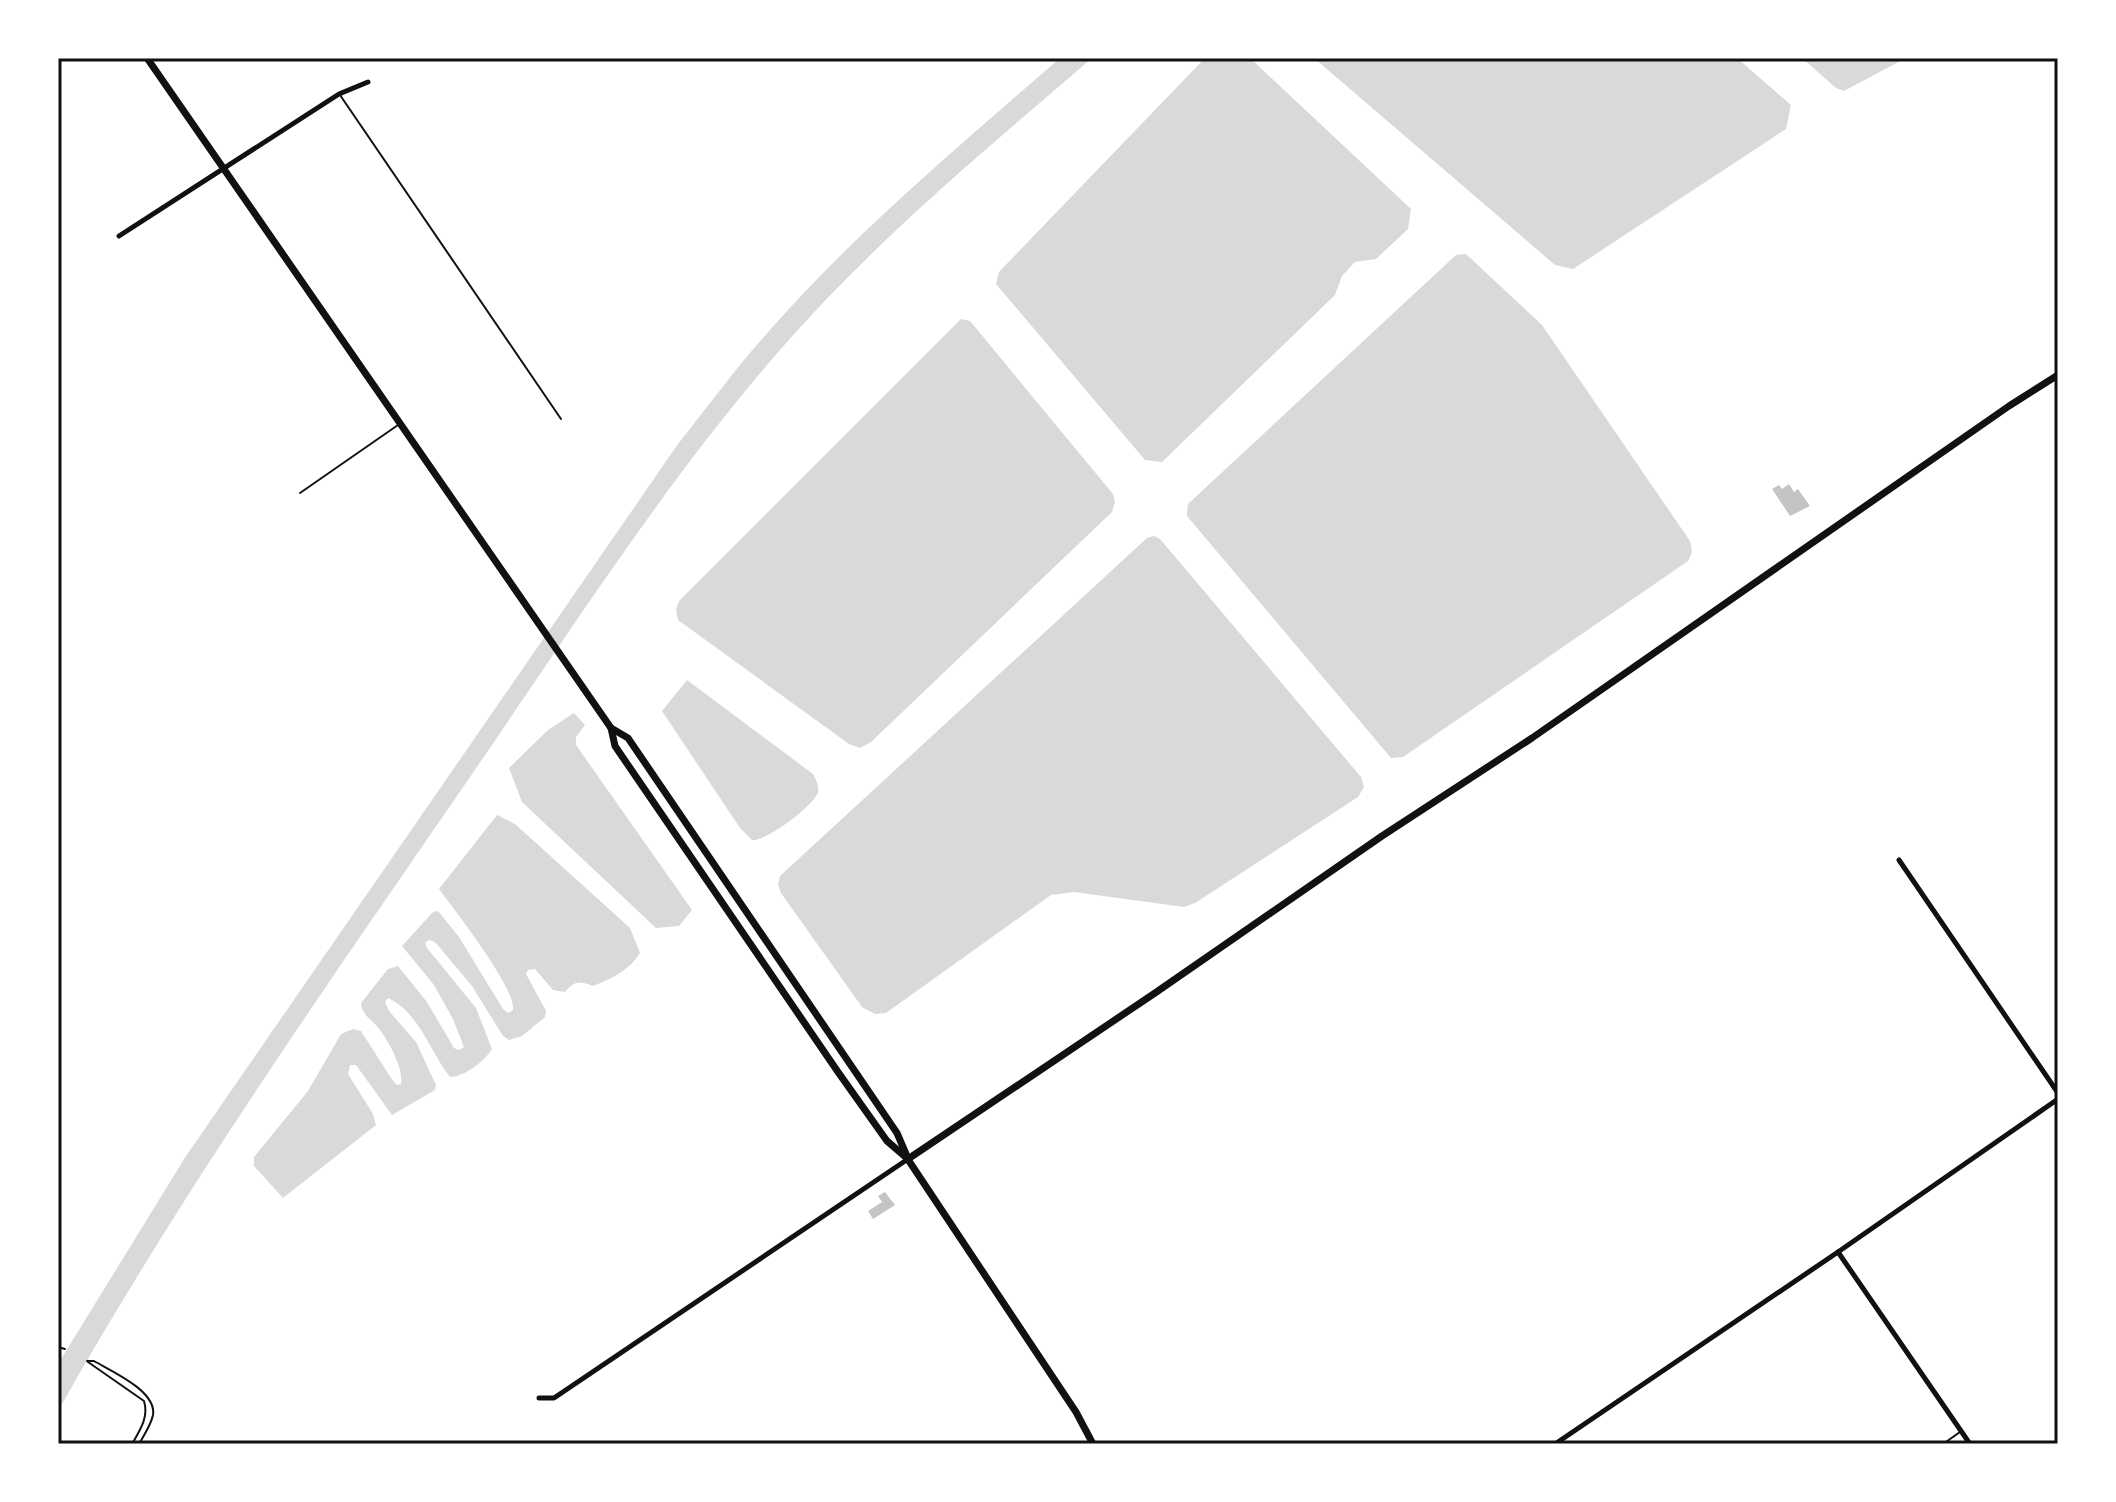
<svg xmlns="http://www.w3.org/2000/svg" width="2116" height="1502" viewBox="0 0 2116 1502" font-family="Cabin,sans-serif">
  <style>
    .water { fill: #d9d9d9 }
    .building { fill: #c4c4c4 }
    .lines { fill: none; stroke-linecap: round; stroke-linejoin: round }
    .path { stroke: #111; stroke-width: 2 }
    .service { stroke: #111; stroke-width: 2 }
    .minor { stroke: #111; stroke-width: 5 }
    .secondary { stroke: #111; stroke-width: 7 }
    .neatline { fill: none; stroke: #111; stroke-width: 3 }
  </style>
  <rect width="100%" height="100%" fill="#fff"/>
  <!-- water -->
  <g class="water">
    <path d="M 1060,58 L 1092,58 C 990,146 886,232 795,333 C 673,469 574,626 470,777 C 327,985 182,1191 58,1411 L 58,1364 L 186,1156 L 678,444 C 706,409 732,373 762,339 C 851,236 957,148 1060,58 Z"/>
    <polygon points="1205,58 1250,58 1411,209 1408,229 1376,259 1355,262 1342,276 1335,295 1162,462 1145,460 996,284 999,272"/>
    <polygon points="1314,58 1737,58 1791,105 1786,129 1573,269 1555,265"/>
    <polygon points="1802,58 1906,58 1844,91 1836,88"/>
    <polygon points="1466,254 1542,325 1690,541 1692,552 1688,561 1403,757 1391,758 1187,516 1188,504 1456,255"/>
    <polygon points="961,319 970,321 1113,494 1115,502 1112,512 871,742 860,748 849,744 678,620 676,610 679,601"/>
    <polygon points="1154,536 1160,539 1361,777 1364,787 1358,797 1195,903 1184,907 1074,892 1051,895 886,1013 875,1014 862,1007 781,893 778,885 780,876 1147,538"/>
    <path d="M 687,680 L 813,774 C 816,779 819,786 818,792 C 814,806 765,842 752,840 L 740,828 L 662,711 Z"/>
    <polygon points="574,713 585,725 576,737 576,745 692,910 679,926 656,928 522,802 509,768 548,730"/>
    <path d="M 497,815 L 515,824 L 630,928 L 640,953 C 630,970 611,979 593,986 C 580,981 575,980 565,992 L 553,990 L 535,969 L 528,970 L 526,974 L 546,1011 L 545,1017 L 522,1036 L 509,1040 L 503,1036 L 472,986 L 435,942 L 429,940 L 425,943 L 427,948 L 476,1008 L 492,1049 C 485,1061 464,1077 450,1077 C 430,1052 420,1013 388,998 L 385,1002 L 389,1011 L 416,1042 L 436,1085 L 435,1090 L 392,1115 L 356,1065 L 350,1065 L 348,1074 L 373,1114 L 376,1125 L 283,1198 L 254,1166 L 254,1157 L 308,1091 L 341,1034 L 353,1029 L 361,1031 L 393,1081 L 397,1085 L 401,1084 C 404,1069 389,1042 380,1030 C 373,1020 362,1016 361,1003 L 388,969 L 398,966 L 427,1002 L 454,1048 L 459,1050 L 464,1047 L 453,1019 L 434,985 L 402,946 L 433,912 L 438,911 L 459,937 L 503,1009 L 508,1013 L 513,1010 C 516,988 455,911 439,889 Z"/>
  </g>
  <!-- building -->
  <g class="building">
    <polygon points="1789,484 1794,492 1798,489 1810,506 1790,516 1772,489 1779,485 1782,489"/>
    <polygon points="885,1192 895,1205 873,1219 868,1211 882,1202 878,1196"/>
  </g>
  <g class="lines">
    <!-- path -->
    <g class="path">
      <polyline points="58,1347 65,1349"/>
      <path d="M 87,1361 L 94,1361 C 111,1371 157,1391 153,1415 C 151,1425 144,1435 139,1444"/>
      <path d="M 88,1362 L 144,1401 C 149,1417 140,1430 132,1444"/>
    </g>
    <!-- service -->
    <g class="service">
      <polyline points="340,95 561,419"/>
      <polyline points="300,493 398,425"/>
      <polyline points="1943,1444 1960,1432"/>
    </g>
    <!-- minor -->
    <g class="minor">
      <polyline points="119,236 339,94 368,82"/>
      <polyline points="1899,860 2058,1093"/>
      <polyline points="1838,1252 1970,1444"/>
      <polyline points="539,1398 554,1398 908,1159"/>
      <polyline points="1555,1444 1838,1252 2058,1099"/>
    </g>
    <!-- secondary -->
    <g class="secondary">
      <polyline points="147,58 611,728 615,746 838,1072 887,1141 908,1159"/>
      <polyline points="611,728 628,738 897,1133 909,1161 1076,1412 1093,1444"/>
      <polyline points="908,1159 1155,993 1382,836 1532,738 2009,406 2058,375"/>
    </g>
  </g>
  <!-- border -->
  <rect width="2116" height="1502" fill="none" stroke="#ffffff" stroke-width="120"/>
  <rect x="60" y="60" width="1996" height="1382" class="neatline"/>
</svg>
